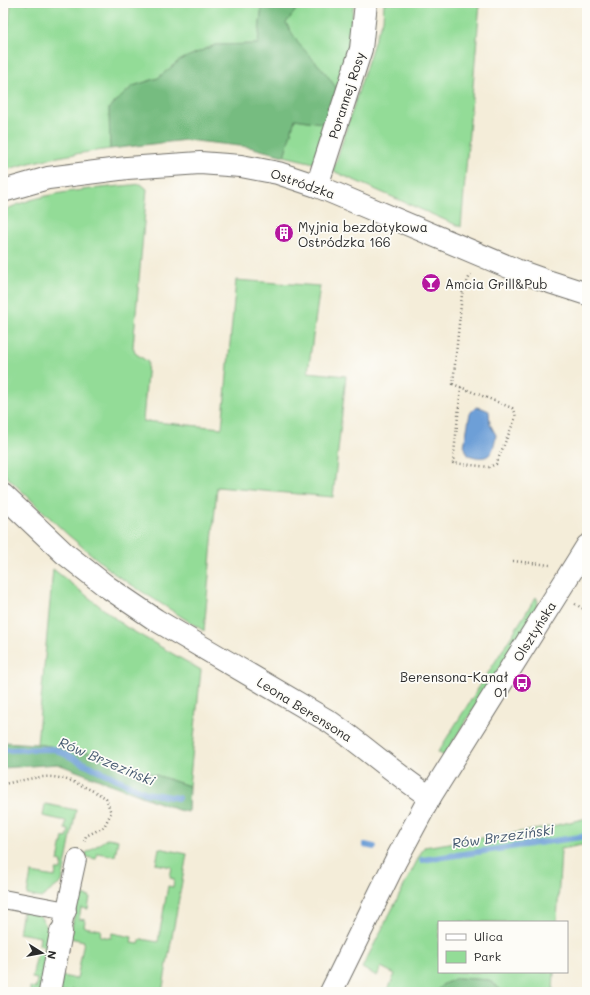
<svg xmlns="http://www.w3.org/2000/svg" width="590" height="995" viewBox="0 0 590 995" font-family="Mali,sans-serif">
  <style>
    .green { fill: #93dc97; stroke: #5f8461 }
    .forest { fill: #76bc80; stroke: #507456 }
    .water { fill: #6d9fd7; stroke: #4c6581 }
    .lines { fill: none; stroke-linecap: round; stroke-linejoin: round }
    .stream { stroke: #6d9fd7; stroke-width: 6 }
    .pedestrian-casing { stroke: #716f68; stroke-width: 20 }
    .minor-casing { stroke: #716f68; stroke-width: 24 }
    .tertiary-casing { stroke: #716f68; stroke-width: 24 }
    .path { stroke: #716f68; stroke-width: 2.5; stroke-dasharray: 1 3; stroke-linecap: butt }
    .pedestrian { stroke: #fff; stroke-width: 18 }
    .minor { stroke: #fff; stroke-width: 22 }
    .tertiary { stroke: #fff; stroke-width: 22 }
    .labels { text-anchor: middle; dominant-baseline: central; stroke-width: 3.5; stroke-linejoin: round; paint-order: stroke }
    .street-label { font-size: 13px; fill: #2b2b2b; stroke: #fdfcf7 }
    .poi-label { font-size: 13px; fill: #2b2b2b; stroke: #fdfcf7; text-anchor: start }
    .water-label { font-size: 14px; font-style: italic; fill: #455970; stroke: #fdfcf7 }
  </style>
  <rect width="100%" height="100%" fill="#fdfcf7"/>
  <filter id="ink" filterUnits="userSpaceOnUse"><feTurbulence type="fractalNoise" baseFrequency=".025" numOctaves="2"/><feDisplacementMap in="SourceGraphic" scale="8" xChannelSelector="R" yChannelSelector="G"/><feConvolveMatrix kernelMatrix="1 2 1 2 8 2 1 2 1" color-interpolation-filters="sRGB"/></filter>
  <filter id="wash" filterUnits="userSpaceOnUse"><feTurbulence type="fractalNoise" baseFrequency=".012" numOctaves="4" result="noise"/><feDisplacementMap in="SourceGraphic" scale="16" xChannelSelector="R" yChannelSelector="G"/><feGaussianBlur stdDeviation="0.9" result="paint"/><feColorMatrix in="noise" values="0 0 0 0 0 0 0 0 0 0 0 0 0 0 0 0 0 1.4 0 .05"/><feComposite in="paint" operator="in"/></filter>
  <g filter="url(#wash)">
    <rect width="100%" height="100%" fill="#f4edd9"/>
    <!-- green -->
    <g class="green">
      <path d="M 11,3 L 262,3 L 258,44 L 215,45 L 180,60 L 158,78 L 133,86 L 109,108 L 110,149 C 74,154 37,159 3,171 L 3,77 Z"/>
      <polygon points="290,3 354,3 344,76 340,93 324,71 298,44 286,23 295,10"/>
      <polygon points="384,3 480,3 461,227 333,171 376,36 383,20"/>
      <polygon points="295,119 328,124 314,163 284,156"/>
      <path d="M 141,184 L 147,189 L 133,347 L 135,353 L 148,362 L 143,421 L 222,428 L 236,280 L 320,286 L 308,372 L 346,376 L 333,497 L 217,487 L 204,631 L 116,575 L 67,534 L 3,473 L 3,211 C 44,190 97,189 141,184 Z"/>
      <polygon points="53,569 126,627 201,670 189,786 87,752 37,744"/>
      <polygon points="536,597 538,601 536,610 444,756 438,752"/>
      <polygon points="45,804 76,810 62,882 41,898 27,895 31,873 55,877 56,870 61,870 62,862 58,861 63,837 67,838 69,830 65,829 66,821 43,816"/>
      <polygon points="587,818 587,844 561,849 557,922 439,922 439,972 554,972 553,992 503,992 489,980 457,978 442,985 435,992 387,992 395,974 381,967 377,976 362,968 424,847 540,829"/>
      <polygon points="108,838 118,840 115,856 97,853 96,859 86,857 86,853"/>
      <polygon points="159,848 187,854 162,992 98,992 98,991 89,989 89,992 72,990 71,992 59,992 62,976 77,979 84,941 70,938 78,894 90,897 88,909 81,908 79,919 85,920 84,927 101,930 100,936 111,938 112,933 132,937 131,943 139,944 141,939 158,942 168,886 173,887 174,879 170,878 172,867 156,864"/>
      <polygon points="23,911 38,913 52,935 41,992 30,992 30,987 36,988 37,979 32,978 37,953 44,954 45,947 39,945 40,937 19,933"/>
    </g>
    <!-- forest -->
    <g class="forest">
      <polygon points="262,3 290,3 296,10 286,23 298,43 324,71 340,93 328,124 295,119 284,156 249,147 186,140 110,149 109,108 133,86 158,78 180,60 215,45 258,44"/>
      <polygon points="3,742 37,744 87,752 189,786 188,812 178,810 58,764 3,768"/>
      <polygon points="457,978 489,980 503,992 435,992 442,985"/>
    </g>
    <!-- water -->
    <path class="water" d="M 476,407 L 482,408 L 489,411 L 490,424 L 496,435 C 493,454 490,462 468,455 L 464,446 L 470,413 Z"/>
    <g class="lines">
      <!-- stream -->
      <g class="stream">
        <polyline points="3,750 54,749 146,793 178,798"/>
        <polyline points="365,845 374,847"/>
        <polyline points="422,860 587,836"/>
      </g>
    </g>
  </g>
  <g filter="url(#ink)">
    <g class="lines">
      <defs>
        <g id="pedestrian">
          <polyline points="3,899 67,911"/>
          <polyline points="61,932 77,859"/>
        </g>
        <g id="minor">
          <polyline points="317,186 361,49 366,3"/>
          <polyline points="50,992 61,932"/>
        </g>
        <g id="tertiary">
          <polyline points="3,191 48,178 127,168 200,163 241,166 278,173 317,186 516,270 550,282 587,294"/>
          <path d="M 3,495 L 64,553 L 106,586 L 156,620 L 330,722 C 364,746 395,774 430,797"/>
          <polyline points="331,992 396,860 430,797 587,546"/>
        </g>
      </defs>
      <!-- pedestrian casing -->
      <use href="#pedestrian" class="pedestrian-casing"/>
      <!-- minor casing -->
      <use href="#minor" class="minor-casing"/>
      <!-- tertiary casing -->
      <use href="#tertiary" class="tertiary-casing"/>
      <!-- path -->
      <g class="path">
        <path d="M 461,387 L 453,463 L 489,467 L 496,464 L 515,419 C 516,414 515,411 512,408 L 453,384 L 462,294 L 471,273"/>
        <polyline points="513,561 550,565"/>
        <polyline points="575,604 587,611"/>
        <path d="M 3,784 C 16,782 29,778 43,777 C 65,775 88,788 106,798 L 111,813 L 104,827 L 86,836 L 84,842"/>
        <polyline points="3,877 5,866"/>
      </g>
      <!-- pedestrian -->
      <use href="#pedestrian" class="pedestrian"/>
      <!-- minor -->
      <use href="#minor" class="minor"/>
      <!-- tertiary -->
      <use href="#tertiary" class="tertiary"/>
    </g>
  </g>
  <!-- icons -->
  <defs>
    <symbol id="building-disc" viewBox="-11 -11 22 22"><circle r="9.5" fill="#b5179e" stroke="#fdfcf7"/><path d="M-4-6H4V6H1V3H-1V6H-4ZM-2.5-4.3h1.7v1.8h-1.7ZM.8-4.3h1.7v1.8H.8ZM-2.5-1h1.7V.8h-1.7ZM.8-1h1.7V.8H.8Z" fill="#fff"/></symbol>
    <symbol id="bar-disc" viewBox="-11 -11 22 22"><circle r="9.5" fill="#b5179e" stroke="#fdfcf7"/><path d="M-6-5H6L.8 .8V4.5H3.5V6h-7V4.5H-.8V.8Z" fill="#fff"/></symbol>
    <symbol id="bus-disc" viewBox="-11 -11 22 22"><circle r="9.5" fill="#b5179e" stroke="#fdfcf7"/><path d="M-5-6H5V4H4V6H2V4H-2V6H-4V4H-5ZM-3.5-4V0h7V-4ZM-3.5 1.2v1.5H-2V1.2ZM2 1.2v1.5H3.5V1.2Z" fill="#fff"/></symbol>
  </defs>
  <g fill-rule="evenodd">
    <use href="#building-disc" x="273" y="222" width="22" height="22"/>
    <use href="#bar-disc" x="420" y="272" width="22" height="22"/>
    <use href="#bus-disc" x="511" y="672" width="22" height="22"/>
  </g>
  <g class="labels">
    <!-- street labels -->
    <g class="street-label">
      <text transform="translate(346 95) rotate(-72)">Porannej Rosy</text>
      <text transform="translate(303 183) rotate(19)">Ostródzka</text>
      <text transform="translate(534 631) rotate(-58)">Olsztyńska</text>
      <text transform="translate(305 709) rotate(32)">Leona Berensona</text>
    </g>
    <!-- poi labels -->
    <g class="poi-label">
      <text x="298" y="226">Myjnia bezdotykowa<tspan x="298" dy="15">Ostródzka 166</tspan></text>
      <text x="445" y="283">Amcia Grill&amp;Pub</text>
      <text x="508" y="676" text-anchor="end">Berensona-Kanał<tspan x="508" dy="15">01</tspan></text>
    </g>
    <!-- water labels -->
    <g class="water-label">
      <text transform="translate(107 761) rotate(23)">Rów Brzeziński</text>
      <text transform="translate(503 836) rotate(-8)">Rów Brzeziński</text>
    </g>
  </g>
  <!-- margin -->
  <rect width="590" height="995" fill="none" stroke="#fdfcf7" stroke-width="16"/>
  <!-- legend -->
  <rect x="438" y="921" width="130" height="52" fill="#fdfcf7" stroke="#a9a8a5"/>
  <rect x="446" y="934" width="20" height="6" fill="#ffffff" stroke="#a9a8a5"/>
  <text x="474" y="941" font-size="12" fill="#2b2b2b">Ulica</text>
  <rect x="446" y="951" width="20" height="12" fill="#93dc97" stroke="#a9a8a5"/>
  <text x="474" y="961" font-size="12" fill="#2b2b2b">Park</text>
  <!-- north arrow -->
  <g transform="translate(42 953) rotate(101)" stroke="#fdfcf7" stroke-width="3" paint-order="stroke">
  <path d="M0-3L7 15L0 10L-7 15Z" fill="#2b2b2b"/>
  <text y="-6" font-size="11" font-weight="bold" text-anchor="middle" fill="#2b2b2b">N</text>
  </g>
</svg>
